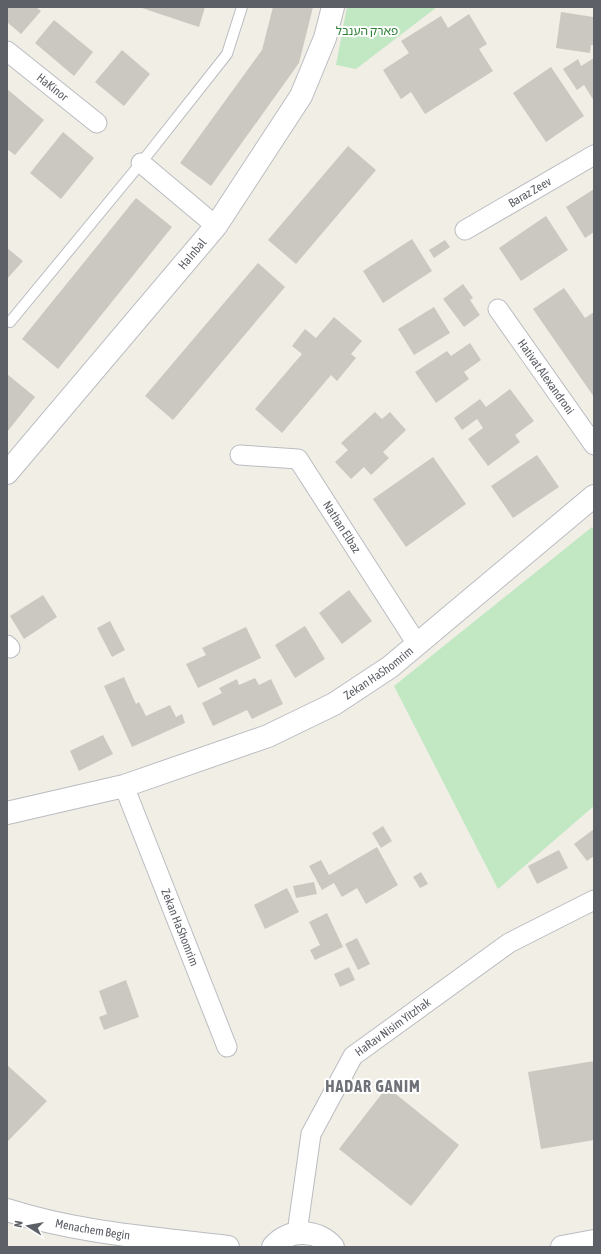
<svg xmlns="http://www.w3.org/2000/svg" width="601" height="1254" viewBox="0 0 601 1254" font-family="'Asap Condensed','Noto Sans Hebrew',sans-serif">
  <style>
    .green { fill: #c1e8c3 }
    .building { fill: #cbc8c2 }
    .lines { fill: none; stroke-linecap: round; stroke-linejoin: round }
    .service-casing { stroke: #babcc1; stroke-width: 12 }
    .minor-casing { stroke: #babcc1; stroke-width: 21 }
    .tertiary-casing { stroke: #babcc1; stroke-width: 24 }
    .service { stroke: #fff; stroke-width: 10 }
    .minor { stroke: #fff; stroke-width: 19 }
    .tertiary { stroke: #fff; stroke-width: 22 }
    .labels { text-anchor: middle; dominant-baseline: central; stroke-width: 4; stroke-linejoin: round; paint-order: stroke }
    .park-label { font-size: 12px; fill: #308239; stroke: #fff }
    .street-label { font-size: 12px; fill: #5d6066; stroke: #fff }
    .district-label { font-size: 16px; font-weight: bold; letter-spacing: 1px; fill: #6e7278; stroke: #fff }
  </style>
  <rect width="100%" height="100%" fill="#f0eee5"/>
  <!-- green -->
  <g class="green">
    <polygon points="347,7 437,7 356,69 336,65"/>
    <polygon points="592,527 594,530 594,806 498,889 394,686"/>
  </g>
  <!-- building -->
  <g class="building">
    <polygon points="7,7 36,7 41,11 21,34 7,22"/>
    <polygon points="139,7 205,7 199,27"/>
    <polygon points="273,7 313,7 299,63 211,186 180,163 262,50"/>
    <polygon points="561,12 593,17 594,45 591,45 590,53 556,48"/>
    <polygon points="469,14 487,44 479,49 493,71 425,114 411,92 401,99 383,70 409,53 401,41 441,16 448,28"/>
    <polygon points="54,20 93,52 74,76 35,43"/>
    <polygon points="122,50 150,74 124,106 95,82"/>
    <polygon points="594,58 594,101 584,85 577,90 563,69 578,59 581,66"/>
    <polygon points="551,67 584,116 546,142 513,93"/>
    <polygon points="7,89 44,120 15,155 7,149"/>
    <polygon points="63,132 94,158 61,199 30,173"/>
    <polygon points="348,146 376,170 296,264 268,240"/>
    <polygon points="594,189 594,232 585,238 566,207"/>
    <polygon points="136,198 172,227 58,369 22,339"/>
    <polygon points="546,216 568,250 521,281 499,248"/>
    <polygon points="412,239 432,271 383,303 363,271"/>
    <polygon points="445,240 450,247 434,258 429,250"/>
    <polygon points="7,248 23,261 7,279"/>
    <polygon points="258,263 285,287 173,420 145,396"/>
    <polygon points="463,284 473,298 470,300 480,315 464,327 443,299"/>
    <polygon points="564,288 585,318 594,312 594,397 533,309"/>
    <polygon points="434,307 450,333 414,355 398,329"/>
    <polygon points="334,317 362,341 351,354 356,358 337,381 331,375 282,433 255,409 302,354 292,346 305,329 316,338"/>
    <polygon points="470,343 481,360 464,372 469,379 436,403 415,372 447,351 451,356"/>
    <polygon points="7,374 35,397 7,432"/>
    <polygon points="510,389 534,421 515,435 520,442 488,466 468,439 483,428 477,419 462,430 454,418 480,399 486,407"/>
    <polygon points="375,412 382,419 390,412 406,430 383,452 389,458 371,475 364,467 351,479 335,462 348,450 341,443"/>
    <polygon points="537,455 559,487 513,518 491,486"/>
    <polygon points="433,457 466,504 406,547 373,499"/>
    <polygon points="349,590 372,621 342,644 319,613"/>
    <polygon points="43,595 57,617 24,639 10,616"/>
    <polygon points="110,621 125,650 112,657 97,628"/>
    <polygon points="305,626 325,659 295,678 275,645"/>
    <polygon points="246,627 261,658 198,688 186,664 206,655 202,648"/>
    <polygon points="124,677 136,704 139,702 146,716 170,705 176,717 182,714 185,723 132,747 104,686"/>
    <polygon points="255,678 259,685 271,679 283,704 252,719 247,710 213,726 202,703 222,693 219,688 237,679 239,685"/>
    <polygon points="103,735 113,754 79,771 70,751"/>
    <polygon points="383,826 392,841 381,848 372,833"/>
    <polygon points="594,829 594,856 587,861 574,844"/>
    <polygon points="377,847 398,885 366,904 357,888 342,897 334,883 322,890 309,866 321,860 329,875"/>
    <polygon points="559,850 568,868 537,884 528,866"/>
    <polygon points="421,872 428,884 420,888 413,877"/>
    <polygon points="314,882 317,894 296,898 293,886"/>
    <polygon points="287,888 299,912 265,929 254,905"/>
    <polygon points="327,913 343,947 315,960 310,950 320,945 309,922"/>
    <polygon points="357,938 370,964 358,970 345,944"/>
    <polygon points="349,967 355,980 340,987 334,974"/>
    <polygon points="126,980 139,1017 104,1030 99,1017 107,1014 99,991"/>
    <polygon points="594,1061 594,1140 541,1149 528,1072"/>
    <polygon points="7,1065 47,1101 7,1142"/>
    <polygon points="387,1087 459,1145 411,1206 339,1149"/>
  </g>
  <g class="lines">
    <defs>
      <polyline id="service" points="10,322 141,163 227,54 242,7"/>
      <g id="minor">
        <path id="s1" d="M 7,51 L 97,123"/>
        <polyline points="141,163 216,226"/>
        <path id="s2" d="M 465,230 L 594,155"/>
        <path id="s3" d="M 498,309 L 594,445"/>
        <path id="s4" d="M 240,455 L 298,459 L 417,644"/>
        <polyline points="7,645 10,648"/>
        <path id="s5" d="M 124,786 L 227,1047"/>
        <path id="s6" d="M 297,1233 L 311,1134 L 353,1056 L 509,943 L 594,900"/>
      </g>
      <g id="tertiary">
        <path id="s7" d="M 7,473 L 216,226 L 301,96 L 325,38 L 333,7"/>
        <path id="s8" d="M 7,813 L 124,786 L 268,736 L 334,704 L 390,667 L 594,496"/>
        <path id="s9" d="M 7,1210 C 78,1233 154,1238 228,1247"/>
        <path d="M 273,1247 C 288,1228 318,1229 333,1247"/>
        <polyline points="562,1247 594,1241"/>
      </g>
    </defs>
    <!-- service casing -->
    <use href="#service" class="service-casing"/>
    <!-- minor casing -->
    <use href="#minor" class="minor-casing"/>
    <!-- tertiary casing -->
    <use href="#tertiary" class="tertiary-casing"/>
    <!-- service -->
    <use href="#service" class="service"/>
    <!-- minor -->
    <use href="#minor" class="minor"/>
    <!-- tertiary -->
    <use href="#tertiary" class="tertiary"/>
  </g>
  <g class="labels">
    <!-- park labels -->
    <g class="park-label">
      <text x="367" y="31">פארק הענבל</text>
    </g>
    <!-- street labels -->
    <g class="street-label">
      <text stroke="none"><textPath href="#s1" startOffset="58">HaKinor</textPath></text>
      <text stroke="none"><textPath href="#s2" startOffset="75">Baraz Zeev</textPath></text>
      <text stroke="none"><textPath href="#s7" startOffset="287">HaInbal</textPath></text>
      <text stroke="none"><textPath href="#s3" startOffset="83">Hativat Alexandroni</textPath></text>
      <text stroke="none"><textPath href="#s4" startOffset="139">Nathan Elbaz</textPath></text>
      <text stroke="none"><textPath href="#s8" startOffset="400">Zekan HaShomrim</textPath></text>
      <text stroke="none"><textPath href="#s5" startOffset="152">Zekan HaShomrim</textPath></text>
      <text stroke="none"><textPath href="#s6" startOffset="238">HaRav Nisim Yitzhak</textPath></text>
      <text stroke="none"><textPath href="#s9" startOffset="88">Menachem Begin</textPath></text>
    </g>
    <!-- district labels -->
    <g class="district-label">
      <text x="373" y="1086">HADAR GANIM</text>
    </g>
  </g>
  <!-- border -->
  <rect width="601" height="1254" fill="none" stroke="#5d6066" stroke-width="16"/>
  <!-- north arrow -->
  <g transform="translate(28 1226) rotate(281)" stroke="#ffffff" stroke-width="3" paint-order="stroke">
  <path d="M0-3L7 15L0 10L-7 15Z" fill="#5d6066"/>
  <text y="-6" font-size="11" font-weight="bold" text-anchor="middle" fill="#5d6066">N</text>
  </g>
</svg>
